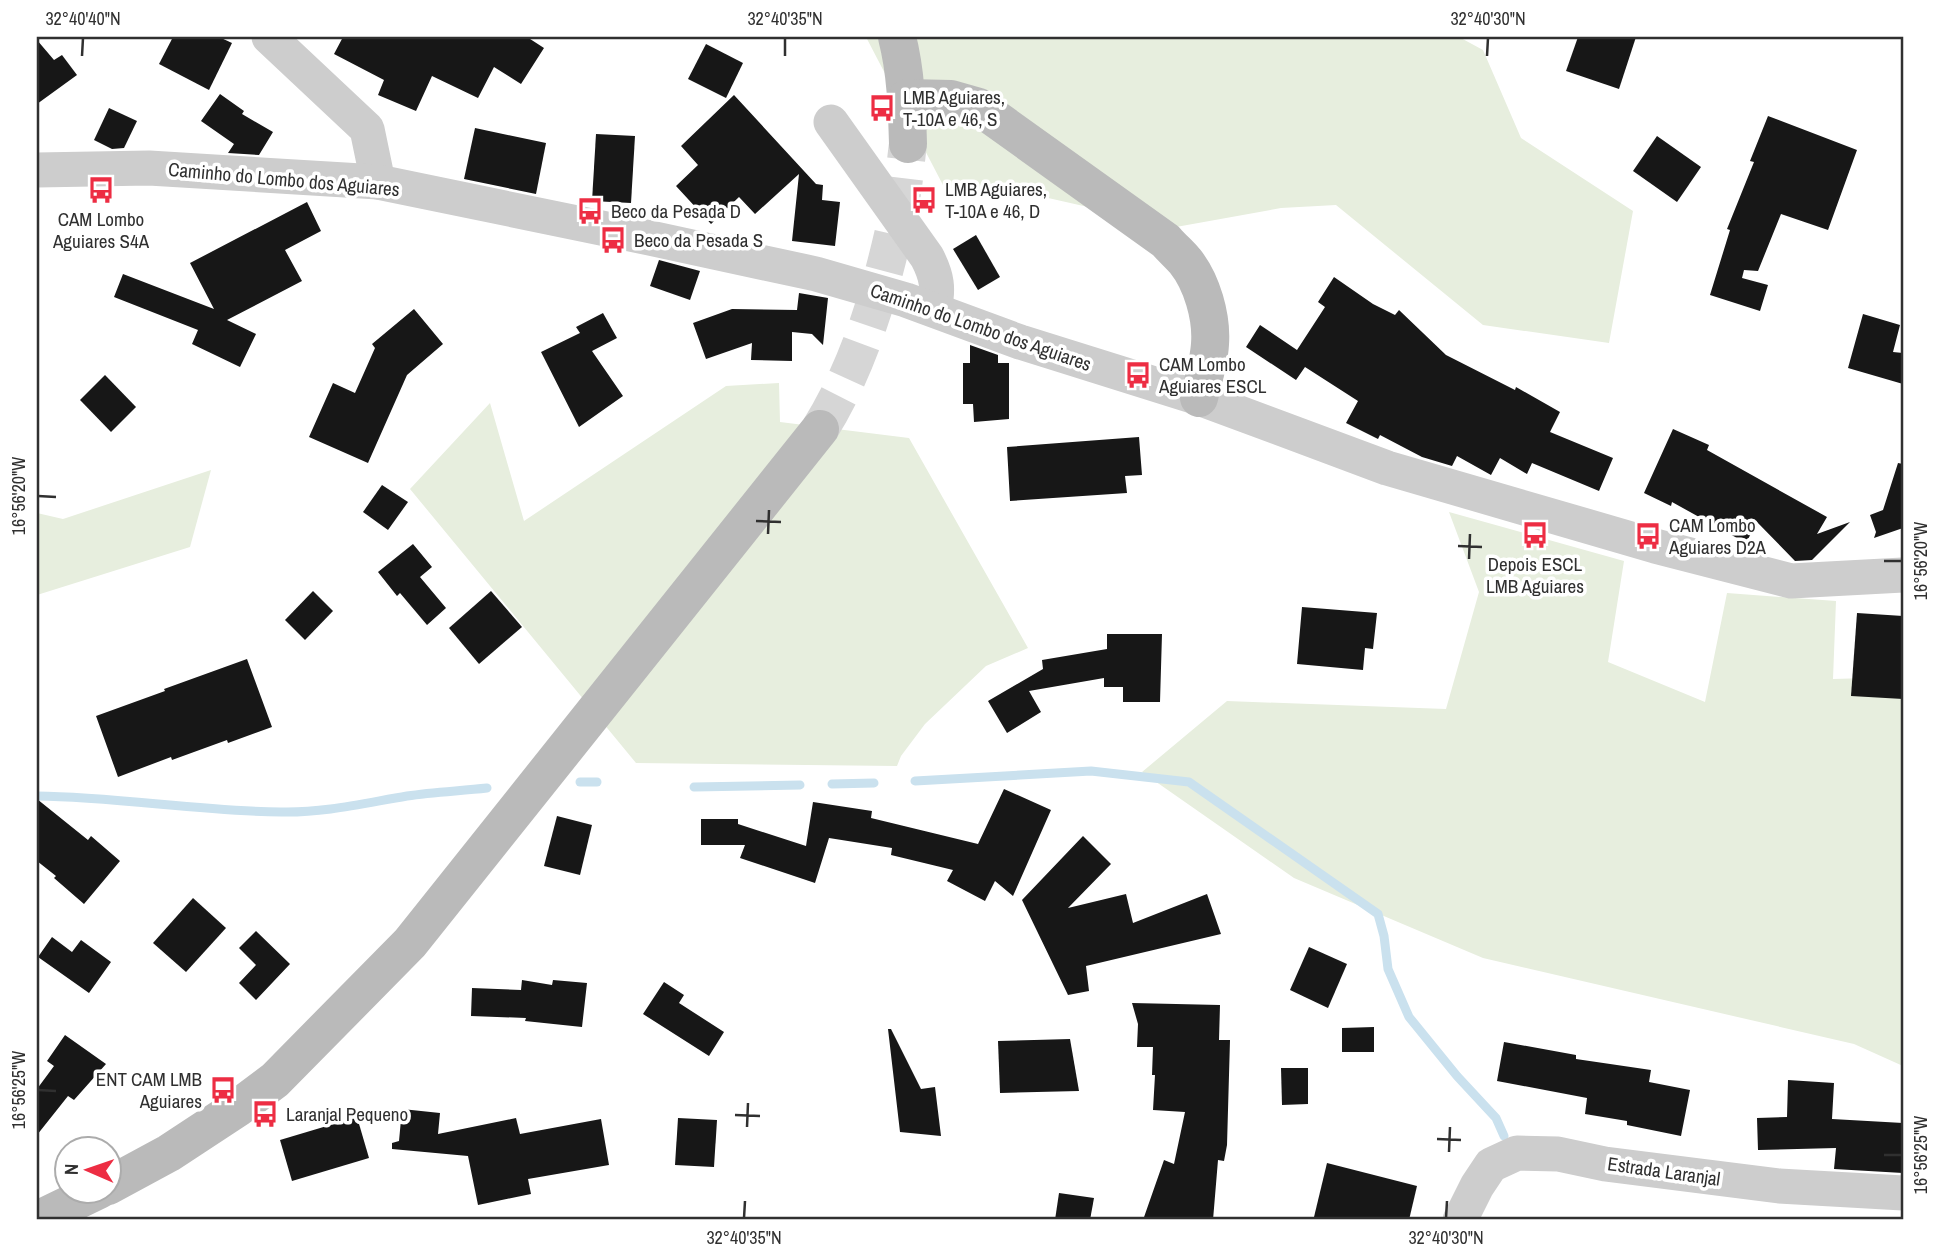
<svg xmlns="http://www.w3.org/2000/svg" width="1940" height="1257" viewBox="0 0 1940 1257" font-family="'Archivo Narrow',sans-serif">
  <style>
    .green { fill: #e7eede }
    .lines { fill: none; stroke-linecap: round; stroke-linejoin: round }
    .stream { stroke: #cae1ee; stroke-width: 9 }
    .building { fill: #171717 }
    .secondary-tunnel { stroke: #d6d6d6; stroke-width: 38; stroke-dasharray: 38 19; stroke-linecap: butt }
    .minor { stroke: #cdcdcd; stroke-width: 35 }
    .secondary { stroke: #bababa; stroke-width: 38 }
    .ticks { fill: none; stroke: #303030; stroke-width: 2.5 }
    .labels { text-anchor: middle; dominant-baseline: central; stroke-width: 7; stroke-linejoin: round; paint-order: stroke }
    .poi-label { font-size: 19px; fill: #303030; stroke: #fff; text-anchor: start }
    .street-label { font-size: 19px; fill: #303030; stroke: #fff }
    .neatline { fill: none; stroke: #303030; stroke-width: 2.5 }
    .ticks-label { font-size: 18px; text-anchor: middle; fill: #303030 }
  </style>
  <rect width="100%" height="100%" fill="#fff"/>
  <!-- green -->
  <g class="green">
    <polygon points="866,37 1459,37 1483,50 1521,138 1633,211 1609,343 1483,325 1336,205 1281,208 1176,227 1035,195 944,187"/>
    <polygon points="779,383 780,422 909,438 1028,648 986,666 925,724 901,756 897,766 636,763 410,489 490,403 524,521 726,386"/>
    <polygon points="211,470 190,547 37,595 37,513 63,519"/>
    <polygon points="1449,512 1624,561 1608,662 1705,702 1727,593 1836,601 1833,679 1903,677 1903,1066 1854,1044 1483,958 1294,878 1142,772 1227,701 1446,709 1479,592"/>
  </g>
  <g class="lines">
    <!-- stream -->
    <g class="stream">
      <polyline points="915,781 1091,771 1189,782 1378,914 1384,936 1388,969 1409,1017 1457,1076 1496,1118 1504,1136"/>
      <polyline points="580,782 597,782"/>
      <polyline points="832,784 874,783"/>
      <polyline points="694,787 800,785"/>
      <path d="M 37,796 C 118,797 199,811 281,812 C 324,813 365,803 407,796 C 433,792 460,791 487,788"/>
    </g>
  </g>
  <!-- building -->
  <g class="building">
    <polygon points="173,37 219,37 232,43 209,90 159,64"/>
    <polygon points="343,37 527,37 544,48 521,84 494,67 478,98 432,76 416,111 378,95 384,80 334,54"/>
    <polygon points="1578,37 1636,37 1619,89 1566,71"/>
    <polygon points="37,40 54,60 62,55 77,75 37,104"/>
    <polygon points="706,44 743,63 726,98 688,79"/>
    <polygon points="220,94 244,111 242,114 273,132 259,155 228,153 234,144 201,121"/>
    <polygon points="734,95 816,184 823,185 822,200 840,202 835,246 792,241 799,174 755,214 739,197 711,224 676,186 698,165 681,146"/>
    <polygon points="109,108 137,121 124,148 112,149 94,140"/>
    <polygon points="1768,116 1857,150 1828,230 1781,214 1758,271 1744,270 1742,278 1768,285 1760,311 1710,295 1730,230 1727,229 1754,162 1750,161"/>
    <polygon points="475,128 546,143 536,194 464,179"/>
    <polygon points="596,134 635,136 631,203 592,201"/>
    <polygon points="1657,136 1701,167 1677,202 1633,171"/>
    <polygon points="307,202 321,231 285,250 302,281 227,320 256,334 240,367 192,344 198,330 114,297 123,274 214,309 190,263"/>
    <polygon points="976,235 1000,277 978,290 953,249"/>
    <polygon points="659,260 700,271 690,300 650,286"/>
    <polygon points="1334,277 1373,304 1395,315 1399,310 1446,355 1515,390 1516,387 1560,412 1550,432 1613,458 1599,491 1532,463 1527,474 1500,458 1491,475 1457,456 1452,466 1422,457 1380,435 1378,439 1346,423 1358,401 1305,367 1296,380 1246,347 1260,325 1297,350 1325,307 1318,302"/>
    <polygon points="799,293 828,298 823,345 812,334 792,332 792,361 751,360 752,343 706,359 693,323 732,309 797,310"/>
    <polygon points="414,309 443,344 407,375 368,463 309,437 333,383 355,393 375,348 372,344"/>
    <polygon points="603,313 617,338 592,351 623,396 579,427 541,352 580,333 576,327"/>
    <polygon points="1863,314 1900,325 1893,352 1903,353 1903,384 1848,368"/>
    <polygon points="970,345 998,355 998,363 1009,363 1009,419 974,422 973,404 963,404 963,363 970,363"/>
    <polygon points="105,375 136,407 111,432 80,400"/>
    <polygon points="1673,429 1709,445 1707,450 1827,517 1817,534 1850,522 1812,560 1795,561 1757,522 1746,543 1672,502 1671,506 1644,493"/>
    <polygon points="1139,437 1142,475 1125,476 1127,493 1010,501 1007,447"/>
    <polygon points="1898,463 1903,464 1903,528 1874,538 1876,532 1870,515 1883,510"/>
    <polygon points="382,485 408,502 388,530 363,512"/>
    <polygon points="413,544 432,567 420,577 446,608 427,625 400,593 397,596 378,572"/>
    <polygon points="313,591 333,611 305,640 285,620"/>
    <polygon points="491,591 522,627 479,664 449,628"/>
    <polygon points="1302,607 1377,613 1373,649 1365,648 1363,670 1297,664"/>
    <polygon points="1857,613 1903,616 1903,699 1851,696"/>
    <polygon points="1107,634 1162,634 1160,702 1123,702 1123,687 1104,687 1104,678 1029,691 1041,712 1007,733 988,701 1043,669 1042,660 1107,649"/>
    <polygon points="247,659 272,727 228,743 227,740 172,760 171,757 118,777 96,716 165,691 164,689"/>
    <polygon points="1004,789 1051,810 1013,896 995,881 985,901 947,881 953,870 891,855 892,848 829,838 815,883 740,858 745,845 701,845 701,819 738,819 738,824 806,846 813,802 872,811 871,818 978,844"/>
    <polygon points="37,799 88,840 91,836 120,861 84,904 54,878 56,876 37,861"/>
    <polygon points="557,816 592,825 580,875 544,866"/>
    <polygon points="1083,836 1111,864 1068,908 1126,894 1133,923 1207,894 1221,934 1086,966 1089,991 1068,995 1022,900"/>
    <polygon points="193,898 226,928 186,972 153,943"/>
    <polygon points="256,931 290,964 256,1000 239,983 256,965 239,948"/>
    <polygon points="52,937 72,952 81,940 111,962 89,993 38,957"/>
    <polygon points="1309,947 1347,964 1328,1008 1290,990"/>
    <polygon points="522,980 552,985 553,980 587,983 582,1027 525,1021 526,1018 471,1016 472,988 521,990"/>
    <polygon points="664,982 684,995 679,1003 724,1032 709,1056 643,1014"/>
    <polygon points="1132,1003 1220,1005 1219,1040 1230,1040 1227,1145 1224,1161 1218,1160 1213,1220 1143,1220 1164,1160 1174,1164 1185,1112 1153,1110 1155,1075 1152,1075 1153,1047 1137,1047 1138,1024"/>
    <polygon points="1374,1027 1374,1052 1342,1052 1342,1028"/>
    <polygon points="888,1029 891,1029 921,1089 935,1087 941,1136 900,1132"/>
    <polygon points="65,1035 106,1064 74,1100 68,1096 37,1135 37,1089 54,1066 47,1061"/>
    <polygon points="1070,1039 1079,1091 1000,1093 998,1041"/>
    <polygon points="1504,1042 1576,1055 1576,1059 1651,1070 1649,1082 1690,1090 1681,1136 1627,1125 1627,1121 1585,1114 1587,1098 1497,1081"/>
    <polygon points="1281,1068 1308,1068 1308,1104 1282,1105"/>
    <polygon points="1788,1080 1834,1083 1832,1119 1903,1123 1903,1173 1834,1169 1836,1148 1758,1150 1757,1118 1787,1117"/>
    <polygon points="402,1109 440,1113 438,1134 516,1118 520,1134 601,1119 609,1165 528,1179 531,1194 478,1205 468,1156 392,1149 392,1143 399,1141"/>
    <polygon points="357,1117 369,1158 292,1181 280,1140"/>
    <polygon points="678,1118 717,1120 714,1167 675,1165"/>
    <polygon points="1327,1163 1417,1186 1409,1220 1329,1220 1314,1217"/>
    <polygon points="1059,1193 1094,1198 1090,1220 1055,1220"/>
  </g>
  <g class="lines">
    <!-- secondary-tunnel -->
    <path class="secondary-tunnel" d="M 820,429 C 861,363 883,284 899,208 C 904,187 905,166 908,144"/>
    <!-- minor -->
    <g class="minor">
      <polyline points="269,37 367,129 378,182"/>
      <path d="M 831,122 L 927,257 C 937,276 939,289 934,309"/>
      <polyline points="37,170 149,168 378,182 650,238 816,274 906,300 1020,342 1199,398 1387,468 1655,546 1791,581 1903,575"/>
      <polyline points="1460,1220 1477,1186 1491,1165 1517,1153 1558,1154 1605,1164 1779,1186 1903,1193"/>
    </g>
    <!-- secondary -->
    <g class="secondary">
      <path d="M 897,37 C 906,72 907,108 908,144"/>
      <path d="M 907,98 L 951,99 L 979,107 L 1166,241 C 1172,248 1179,254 1185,261 C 1202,282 1212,317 1210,344 C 1209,362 1203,381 1199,398"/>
      <polyline points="108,1186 169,1153 239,1107 275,1080 410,943 820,429"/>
      <polyline points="37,1220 99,1190"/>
    </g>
  </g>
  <!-- ticks -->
  <path class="ticks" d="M 82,56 L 83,38M 785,56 L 785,38M 1487,56 L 1488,38M 38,496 L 56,497M 756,521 L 781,522M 768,534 L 769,510M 1458,546 L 1482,547M 1469,559 L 1470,534M 1884,561 L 1902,561M 38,1090 L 56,1091M 735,1115 L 760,1116M 747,1127 L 748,1103M 1437,1139 L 1461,1140M 1449,1152 L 1450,1127M 1884,1155 L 1902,1155M 744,1218 L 745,1201M 1446,1218 L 1447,1201"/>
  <!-- icons -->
  <defs>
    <symbol id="bus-bare" viewBox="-9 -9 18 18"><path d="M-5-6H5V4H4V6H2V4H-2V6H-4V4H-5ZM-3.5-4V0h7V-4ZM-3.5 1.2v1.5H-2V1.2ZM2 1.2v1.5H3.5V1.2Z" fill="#ed2d43" stroke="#fff" stroke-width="2.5" paint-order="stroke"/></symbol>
  </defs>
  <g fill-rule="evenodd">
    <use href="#bus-bare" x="863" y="89" width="38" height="38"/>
    <use href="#bus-bare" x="82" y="171" width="38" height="38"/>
    <use href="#bus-bare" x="905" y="181" width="38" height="38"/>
    <use href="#bus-bare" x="571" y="192" width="38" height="38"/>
    <use href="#bus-bare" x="594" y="221" width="38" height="38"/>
    <use href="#bus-bare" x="1119" y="356" width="38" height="38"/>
    <use href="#bus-bare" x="1516" y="516" width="38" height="38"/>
    <use href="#bus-bare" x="1629" y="517" width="38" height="38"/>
    <use href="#bus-bare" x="204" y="1071" width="38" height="38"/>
    <use href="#bus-bare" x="246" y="1095" width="38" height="38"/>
  </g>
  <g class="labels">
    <!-- poi labels -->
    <g class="poi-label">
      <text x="903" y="97">LMB Aguiares,<tspan x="903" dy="22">T-10A e 46, S</tspan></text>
      <text x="945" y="189">LMB Aguiares,<tspan x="945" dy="22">T-10A e 46, D</tspan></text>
      <text x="611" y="211">Beco da Pesada D</text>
      <text x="101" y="219" text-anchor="middle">CAM Lombo<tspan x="101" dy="22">Aguiares S4A</tspan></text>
      <text x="634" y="240">Beco da Pesada S</text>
      <text x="1159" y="364">CAM Lombo<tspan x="1159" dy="22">Aguiares ESCL</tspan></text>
      <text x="1669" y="525">CAM Lombo<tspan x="1669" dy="22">Aguiares D2A</tspan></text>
      <text x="1535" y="564" text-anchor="middle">Depois ESCL<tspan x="1535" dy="22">LMB Aguiares</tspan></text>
      <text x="202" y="1079" text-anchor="end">ENT CAM LMB<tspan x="202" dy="22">Aguiares</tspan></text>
      <text x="286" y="1114">Laranjal Pequeno</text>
    </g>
    <!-- street labels -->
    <g class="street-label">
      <text transform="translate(284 179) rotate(5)">Caminho do Lombo dos Aguiares</text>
      <text transform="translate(981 327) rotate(19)">Caminho do Lombo dos Aguiares</text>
      <text transform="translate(1664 1171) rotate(8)">Estrada Laranjal</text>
    </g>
  </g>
  <!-- border -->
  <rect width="1940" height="1257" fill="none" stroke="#ffffff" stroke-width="77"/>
  <!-- north arrow -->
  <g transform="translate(88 1170) rotate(272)"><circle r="33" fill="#ffffff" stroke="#acacac" stroke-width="2"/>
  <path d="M0-5L12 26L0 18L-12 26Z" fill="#ed2d43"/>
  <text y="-10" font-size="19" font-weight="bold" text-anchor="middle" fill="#303030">N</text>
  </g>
  <rect x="38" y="38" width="1864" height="1180" class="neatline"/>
  <g class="ticks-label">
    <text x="83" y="25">32°40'40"N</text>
    <text x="785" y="25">32°40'35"N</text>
    <text x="1488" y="25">32°40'30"N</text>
    <text transform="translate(19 496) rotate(-90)" y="6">16°56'20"W</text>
    <text transform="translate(1921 561) rotate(-90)" y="6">16°56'20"W</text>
    <text transform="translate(19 1090) rotate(-90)" y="6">16°56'25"W</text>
    <text transform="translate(1921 1155) rotate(-90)" y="6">16°56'25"W</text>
    <text x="744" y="1244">32°40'35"N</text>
    <text x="1446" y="1244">32°40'30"N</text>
  </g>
</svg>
